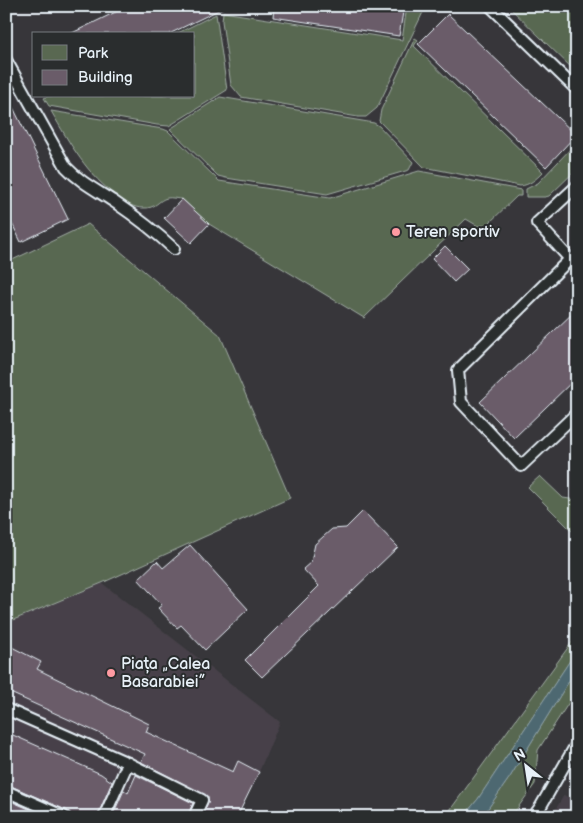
<svg xmlns="http://www.w3.org/2000/svg" width="583" height="823" viewBox="0 0 583 823" font-family="'Balsamiq Sans',sans-serif">
  <style>
    .built { fill: #464148 }
    .green { fill: #596851; stroke: #a0aca4 }
    .water { fill: #4d6871; stroke: #8b9fa7 }
    .building { fill: #6a5c69; stroke: #e8f1f8 }
    .lines { fill: none; stroke-linecap: round; stroke-linejoin: round }
    .lane-casing { stroke: #e8f1f8; stroke-width: 14 }
    .lane { stroke: #2a2d2e; stroke-width: 10 }
    .poi-dot { fill: #ff9aa2; stroke: #2a2d2e; stroke-width: 2 }
    .labels { text-anchor: middle; dominant-baseline: central; stroke-width: 4; stroke-linejoin: round; paint-order: stroke }
    .poi-label { font-size: 16px; fill: #e8f1f8; stroke: #2a2d2e; text-anchor: start }
  </style>
  <rect width="100%" height="100%" fill="#37363a"/>
  <filter id="ink" filterUnits="userSpaceOnUse"><feTurbulence type="fractalNoise" baseFrequency=".02" numOctaves="2"/><feDisplacementMap in="SourceGraphic" scale="10" xChannelSelector="R" yChannelSelector="G"/><feConvolveMatrix kernelMatrix="1 2 1 2 8 2 1 2 1" color-interpolation-filters="sRGB"/></filter>
  <g filter="url(#ink)">
    <!-- built -->
    <g class="built">
      <polygon points="102,583 280,722 253,786 237,817 6,817 6,623"/>
      <polygon points="564,795 577,802 577,817 551,817"/>
    </g>
    <!-- green -->
    <g class="green">
      <polygon points="407,6 426,6 377,108 366,117 358,117 241,97 231,85 222,21 223,12 402,40"/>
      <polygon points="508,6 577,6 577,73"/>
      <polygon points="216,14 227,90 169,126 157,125 49,106 44,98 48,96 194,96 194,34 176,34"/>
      <path d="M 415,38 L 418,40 L 414,46 L 543,172 C 536,179 530,185 520,186 L 424,167 L 379,121 L 381,110 Z"/>
      <polygon points="220,97 374,123 379,126 413,162 409,170 327,194 226,178 218,176 170,129"/>
      <path d="M 51,111 L 163,129 L 168,131 L 219,181 L 330,198 L 419,171 L 521,190 L 521,196 L 517,196 L 487,225 L 478,226 L 466,219 L 364,318 L 209,224 L 182,199 C 177,199 171,197 167,198 C 158,200 156,209 143,208 C 134,208 126,203 119,198 C 87,175 70,144 51,111 Z"/>
      <polygon points="577,142 577,169 549,196 545,197 526,197 526,189 538,183"/>
      <polygon points="88,224 220,335 290,498 102,583 6,623 6,263"/>
      <polygon points="540,476 563,498 577,500 577,536 528,487"/>
      <polygon points="577,619 577,650 478,799 463,817 445,817 572,642 572,627"/>
      <polygon points="577,668 577,690 538,750 535,784 511,817 482,817 510,777"/>
    </g>
    <!-- water -->
    <polygon class="water" points="577,650 577,668 510,777 482,817 463,817 478,799"/>
    <!-- building -->
    <g class="building">
      <polygon points="128,6 227,6 169,34 70,34"/>
      <polygon points="274,6 404,6 399,36 273,17"/>
      <polygon points="448,14 576,135 546,167 418,44"/>
      <polygon points="6,93 68,219 21,242 6,211"/>
      <polygon points="182,199 209,224 191,243 164,218"/>
      <polygon points="445,246 468,269 454,282 432,259"/>
      <polygon points="577,309 577,377 514,438 480,402"/>
      <polygon points="363,511 398,547 262,677 245,660 319,586 303,569 311,562 315,544 332,529 346,528"/>
      <polygon points="190,545 248,609 205,650 181,625 177,628 158,608 162,605 138,579 157,561 163,568"/>
      <polygon points="6,644 41,662 37,669 149,724 146,732 233,772 238,761 259,772 237,817 202,817 208,802 207,796 141,762 145,754 6,691"/>
      <polygon points="6,732 101,774 112,782 97,817 72,817 68,811 6,784"/>
      <polygon points="136,775 193,803 187,817 112,817 124,790 128,793"/>
      <polygon points="6,799 47,817 6,817"/>
    </g>
    <g class="lines">
      <defs>
        <g id="lane">
          <polyline points="490,6 577,90"/>
          <path d="M 6,60 L 66,167 C 80,182 96,190 113,201 C 135,216 155,231 174,249"/>
          <polyline points="577,186 537,223 570,259 458,370 461,402 521,466 577,413"/>
          <polyline points="6,709 128,763 202,800 194,817"/>
          <polyline points="6,791 65,817"/>
          <polyline points="104,817 128,763"/>
          <polyline points="533,817 541,806 577,743"/>
        </g>
      </defs>
      <!-- lane casing -->
      <use href="#lane" class="lane-casing"/>
      <!-- lane -->
      <use href="#lane" class="lane"/>
    </g>
  </g>
  <!-- markers -->
  <g class="poi-dot">
    <circle cx="396" cy="232" r="5"/>
    <circle cx="111" cy="673" r="5"/>
  </g>
  <g class="labels">
    <!-- poi labels -->
    <g class="poi-label">
      <text x="406" y="232">Teren sportiv</text>
      <text x="121" y="664">Piața „Calea<tspan x="121" dy="18">Basarabiei”</tspan></text>
    </g>
  </g>
  <!-- margin -->
  <rect width="583" height="823" fill="none" stroke="#2a2d2e" stroke-width="25"/>
  <rect x="12" y="12" width="558" height="798" fill="none" stroke="#e8f1f8" stroke-width="2" filter="url(#ink)"/>
  <!-- legend -->
  <rect x="32" y="32" width="162" height="65" fill="#2a2d2e" stroke="#767b7f"/>
  <rect x="42" y="45" width="25" height="15" fill="#596851" stroke="#767b7f"/>
  <text x="78" y="58" font-size="15" fill="#e8f1f8">Park</text>
  <rect x="42" y="70" width="25" height="15" fill="#6a5c69" stroke="#767b7f"/>
  <text x="78" y="82" font-size="15" fill="#e8f1f8">Building</text>
  <!-- north arrow -->
  <g transform="translate(526 766) rotate(330)" stroke="#2a2d2e" stroke-width="4" paint-order="stroke">
  <path d="M0-4L9 19L0 12L-9 19Z" fill="#e8f1f8"/>
  <text y="-8" font-size="14" font-weight="bold" text-anchor="middle" fill="#e8f1f8">N</text>
  </g>
</svg>
